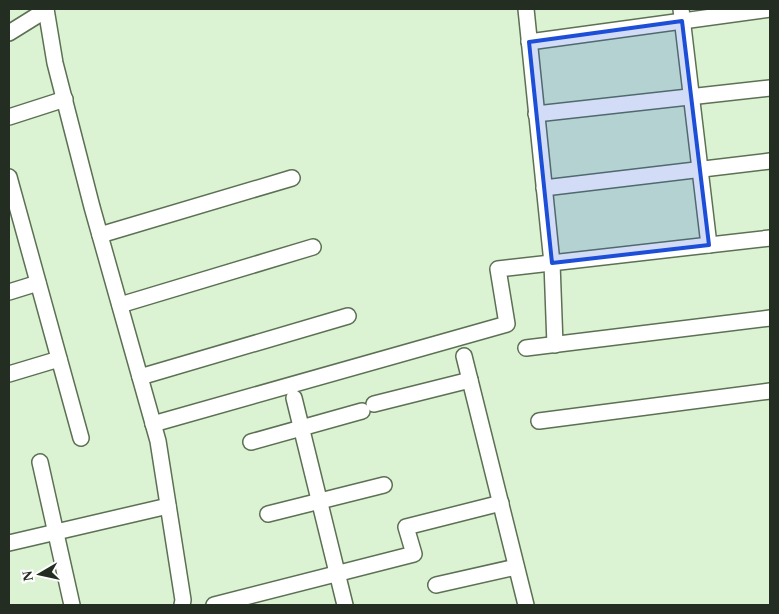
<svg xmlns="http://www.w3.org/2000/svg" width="779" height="614" viewBox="0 0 779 614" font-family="'Times New Roman',serif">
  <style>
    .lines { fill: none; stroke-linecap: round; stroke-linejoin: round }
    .street-casing { stroke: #5c7054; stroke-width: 18 }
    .street { stroke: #fff; stroke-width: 15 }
    .marked { fill: #1d4ed8; fill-opacity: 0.2; stroke: #1d4ed8; stroke-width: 4; stroke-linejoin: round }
  </style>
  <rect width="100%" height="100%" fill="#dbf3d2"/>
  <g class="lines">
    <defs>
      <g id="street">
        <polyline points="46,9 55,63 92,207 158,441 183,600 182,605"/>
        <polyline points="526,9 552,263 555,345"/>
        <polyline points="681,9 709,245"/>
        <polyline points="9,33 46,10"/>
        <polyline points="529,42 770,9"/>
        <polyline points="536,114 770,88"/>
        <polyline points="9,117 65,99"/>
        <polyline points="9,177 81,438"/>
        <polyline points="544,188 770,161"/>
        <polyline points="100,235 292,178"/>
        <polyline points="9,292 38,283"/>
        <polyline points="120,305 313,247"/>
        <polyline points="526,348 770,318"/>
        <polyline points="464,356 526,605"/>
        <polyline points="9,374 59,359"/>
        <polyline points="140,377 348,316"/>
        <polyline points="294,398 345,605"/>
        <polyline points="374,404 470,380"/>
        <polyline points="539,421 770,391"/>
        <polyline points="153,424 507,324 498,269 770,238"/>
        <polyline points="251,442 362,411"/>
        <polyline points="40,462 72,605"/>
        <polyline points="268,514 384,485"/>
        <polyline points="9,543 168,506"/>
        <polyline points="436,585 516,567"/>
        <polyline points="214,605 414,554 406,527 501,503"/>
      </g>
    </defs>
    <!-- street casing -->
    <use href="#street" class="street-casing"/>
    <!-- street -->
    <use href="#street" class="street"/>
  </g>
  <!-- marked area -->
  <path class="marked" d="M 682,21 L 709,245 L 552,263 L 529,42 Z"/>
  <!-- border -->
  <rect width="779" height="614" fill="none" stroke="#242d21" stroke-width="20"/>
  <!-- north arrow -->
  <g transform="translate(40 574) rotate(261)" stroke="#ffffff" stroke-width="4" paint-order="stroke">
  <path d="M0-4L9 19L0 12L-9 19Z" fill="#242d21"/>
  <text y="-8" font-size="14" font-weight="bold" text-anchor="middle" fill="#242d21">N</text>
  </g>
</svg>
